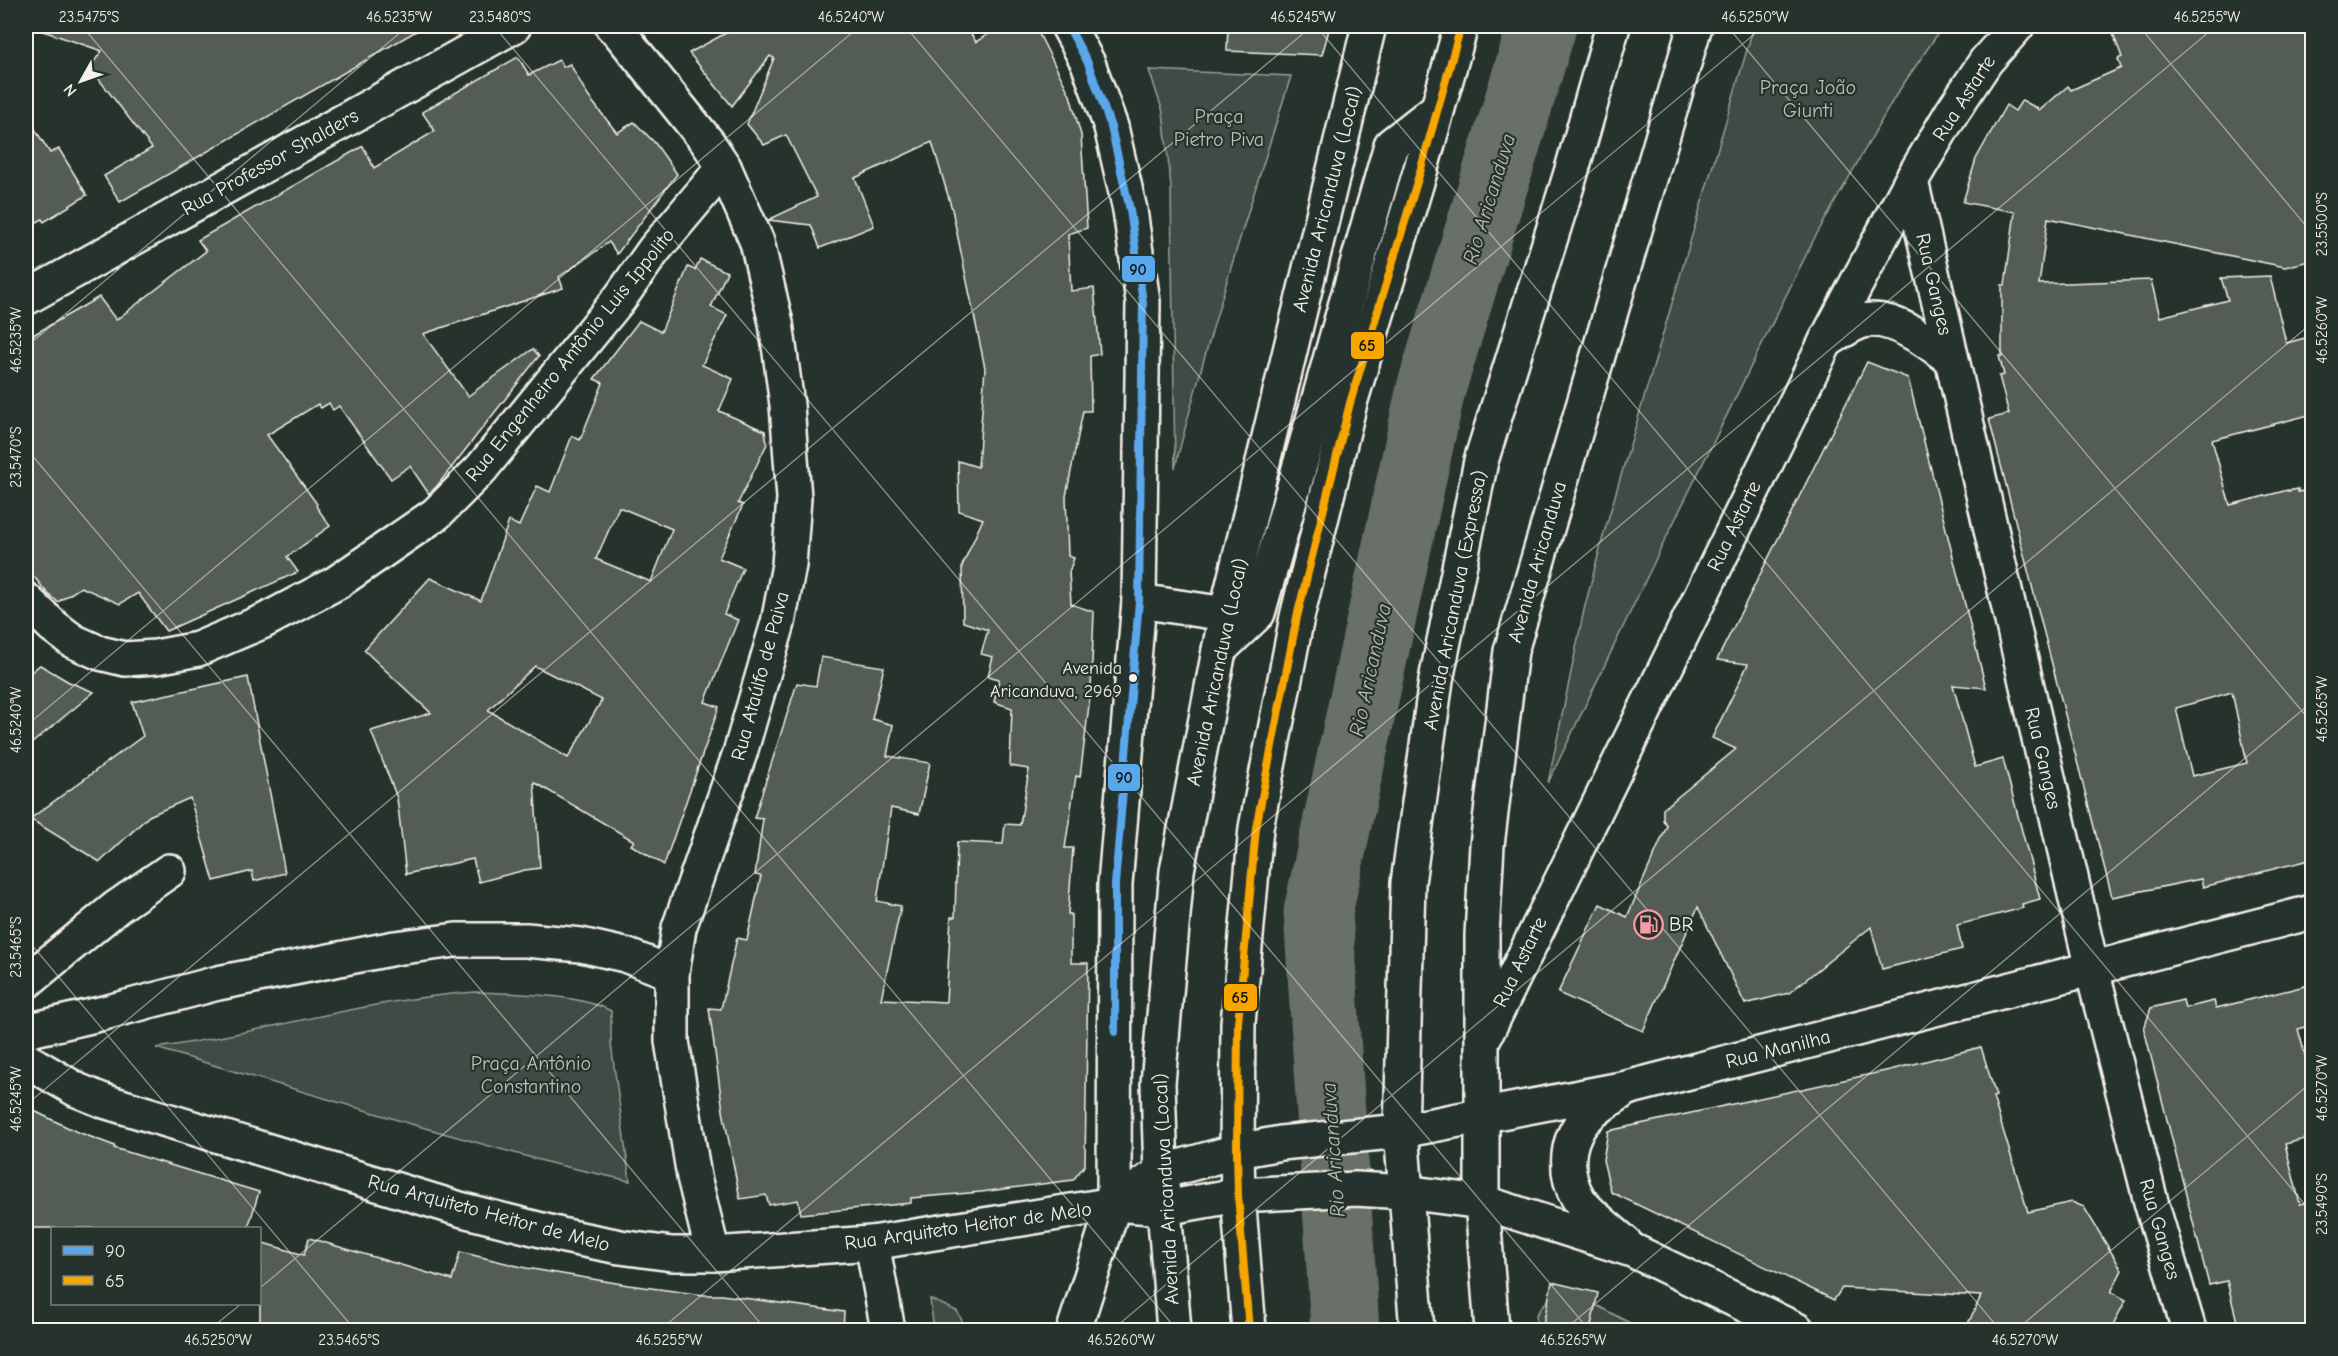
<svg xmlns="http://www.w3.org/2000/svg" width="2338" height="1356" viewBox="0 0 2338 1356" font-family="'Comic Neue',sans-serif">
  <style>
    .green { fill: #414b45; stroke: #9a9e96; stroke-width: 1.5 }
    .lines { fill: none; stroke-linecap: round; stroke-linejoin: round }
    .river { stroke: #676f68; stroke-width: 69 }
    .building { fill: #525c55; stroke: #f4f1e8; stroke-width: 1.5; fill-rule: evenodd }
    .minor-casing { stroke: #f4f1e8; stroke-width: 38 }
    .major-casing { stroke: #f4f1e8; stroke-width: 38 }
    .highway-casing { stroke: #f4f1e8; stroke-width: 38 }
    .minor { stroke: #26332d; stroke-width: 33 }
    .major { stroke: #26332d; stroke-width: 33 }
    .highway { stroke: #26332d; stroke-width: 33 }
    .bus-1-casing { stroke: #26332d; stroke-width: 12 }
    .bus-2-casing { stroke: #26332d; stroke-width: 12 }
    .bus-1 { stroke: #5aa8eb; stroke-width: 8 }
    .bus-2 { stroke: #f7a600; stroke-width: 8 }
    .ticks { fill: none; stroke: #f4f1e8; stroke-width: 1.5; stroke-opacity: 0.45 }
    .bus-dot { fill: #f4f1e8; stroke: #26332d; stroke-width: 2 }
    .labels { text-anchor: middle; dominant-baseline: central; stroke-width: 4.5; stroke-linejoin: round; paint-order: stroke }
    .bus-label { font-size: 18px; fill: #f4f1e8; stroke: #26332d; text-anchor: end }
    .park-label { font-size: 20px; fill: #bebfb7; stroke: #26332d }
    .street-label { font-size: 20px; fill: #f4f1e8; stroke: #26332d }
    .poi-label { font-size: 20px; fill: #f4f1e8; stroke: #26332d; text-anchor: start }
    .water-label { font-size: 21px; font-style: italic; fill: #bcbdb5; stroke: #26332d }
    .line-badge { stroke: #26332d; stroke-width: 2 }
    .pale-badge-label { font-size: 16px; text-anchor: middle; font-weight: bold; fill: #111 }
    .neatline { fill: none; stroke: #f4f1e8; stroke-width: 2 }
    .ticks-label { font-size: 15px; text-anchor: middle; fill: #f4f1e8 }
  </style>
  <rect width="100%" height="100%" fill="#26332d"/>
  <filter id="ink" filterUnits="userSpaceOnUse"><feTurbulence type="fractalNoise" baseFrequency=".0167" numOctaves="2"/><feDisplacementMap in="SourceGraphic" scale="12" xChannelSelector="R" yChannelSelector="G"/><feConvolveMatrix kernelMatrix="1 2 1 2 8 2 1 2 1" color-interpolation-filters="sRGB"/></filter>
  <g filter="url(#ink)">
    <!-- green -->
    <g class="green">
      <polygon points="1754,26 1943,26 1896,95 1814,239 1663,544 1548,783 1584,610 1604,533"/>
      <path d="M 1149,70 L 1291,76 C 1250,206 1208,335 1175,468 L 1171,187 L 1163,112 Z"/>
      <path d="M 476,992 C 515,994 576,993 611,1011 L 611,1044 L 630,1181 L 554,1164 L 418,1126 L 156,1048 C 263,1033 368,999 476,992 Z"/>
      <polygon points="1556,1295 1594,1304 1643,1330 1538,1330 1536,1315 1544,1304"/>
      <polygon points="930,1299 957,1311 967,1330 934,1330"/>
    </g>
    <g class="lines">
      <!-- river -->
      <polyline class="river" points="1345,1330 1318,912 1431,389 1542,26"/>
    </g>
    <!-- building -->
    <g class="building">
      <polygon points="43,26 425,26 120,202 104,176 152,148 98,78 87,71 102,51 43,31"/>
      <polygon points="717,26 966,26 976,42 1001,26 1035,26 1070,95 1081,135 1087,228 1068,234 1071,291 1094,288 1100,354 1090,356 1091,411 1083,411 1066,496 1068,556 1074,558 1069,572 1071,604 1094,612 1091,689 1080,777 1076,776 1065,848 1073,848 1068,914 1071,914 1071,963 1088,963 1085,1165 1073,1180 981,1192 911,1198 911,1203 801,1214 798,1200 769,1205 766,1195 740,1199 723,1111 709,1008 721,1009 737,938 747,940 761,876 755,875 763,819 754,818 797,683 816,686 821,657 884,667 872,719 893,725 887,756 930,763 919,814 891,808 877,901 901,906 881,999 946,1002 951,917 955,917 957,842 1003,844 1005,824 1020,825 1029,769 1010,766 1012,708 994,702 999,679 988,676 993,657 981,654 988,630 963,622 962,566 983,519 959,511 958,461 978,467 985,368 952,209 932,142 855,178 874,226 820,248 811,225 768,220 817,197 786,135 764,145 747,124 774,58 770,56 732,106 689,53 728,32"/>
      <polygon points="1228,26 1330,26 1322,55 1227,51"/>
      <path d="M 2110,26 L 2313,26 L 2313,260 L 2285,267 L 2048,218 L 2039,284 L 2151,280 L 2160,317 L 2228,300 L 2221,278 L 2270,276 L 2286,343 L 2313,336 L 2313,414 L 2212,440 L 2230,505 L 2288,490 L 2288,491 L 2298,489 L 2298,492 L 2313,489 L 2313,859 L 2203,887 L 2201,879 L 2112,897 L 1989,419 L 2009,414 L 1999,376 L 2004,375 L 1999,356 L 2002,356 L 2002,285 L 2005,285 L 2015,212 L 1963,202 L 1976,159 L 2006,105 L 2015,111 L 2022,100 L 2040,110 L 2068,86 L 2071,90 L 2121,68 L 2118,59 L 2122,57 ZM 2232,692 L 2247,763 L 2192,776 L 2176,708 Z"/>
      <polygon points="518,57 529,75 559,60 563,67 570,64 588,96 617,133 634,122 655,143 677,174 617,254 609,242 559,277 563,288 423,334 468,396 533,349 539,356 437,486 429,494 410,466 391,479 339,406 333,410 329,403 321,408 318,404 267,435 317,504 316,506 330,526 287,557 298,572 166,631 138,593 120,604 81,587 58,602 48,594 26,567 26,339 99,297 116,320 206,251 198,240 363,146 374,168 435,131 422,112"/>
      <polygon points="26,115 50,153 59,149 87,195 44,222 42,219 26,229"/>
      <path d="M 700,259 L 727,272 L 711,307 L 727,315 L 702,365 L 733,379 L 719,411 L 765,431 L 767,444 L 738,503 L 743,505 L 719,558 L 743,568 L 724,614 L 738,620 L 705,702 L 719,707 L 664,865 L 631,845 L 634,841 L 534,782 L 540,868 L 525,870 L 479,882 L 473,859 L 406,874 L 397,798 L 371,731 L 431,713 L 364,650 L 430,578 L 481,601 L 509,521 L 519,526 L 537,486 L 550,492 L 572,436 L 580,440 L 603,383 L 594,379 L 639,321 L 661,332 L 688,267 L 695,270 ZM 619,507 L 672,529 L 651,582 L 596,559 ZM 535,666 L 602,700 L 568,758 L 488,710 Z"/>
      <polygon points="1867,362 1908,378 1986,688 1953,685 1975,767 2003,759 2040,899 2022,904 2023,908 1957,925 1962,949 1882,969 1871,927 1789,993 1745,1004 1698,907 1643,1031 1558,993 1600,904 1627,917 1667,826 1663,820 1663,809 1736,749 1712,738 1748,664 1717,660"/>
      <polygon points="40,665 69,682 94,692 26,748 26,676"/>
      <polygon points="248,677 285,873 254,881 252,871 214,881 190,798 149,816 100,862 30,819 143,736 132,702"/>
      <polygon points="2313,984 2313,1025 2298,1029 2313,1085 2313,1137 2285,1144 2300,1204 2313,1201 2313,1330 2239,1330 2227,1281 2209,1285 2144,1029 2151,1008 2183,1000 2185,1008 2214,1001 2216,1008"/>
      <polygon points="1981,1047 1996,1096 1993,1097 2028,1212 2072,1202 2084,1207 2122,1270 2111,1292 2126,1300 2110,1330 1965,1330 1981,1296 1842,1288 1834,1300 1611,1192 1603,1160 1608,1131 1890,1070"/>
      <polygon points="26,1107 75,1131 115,1146 114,1148 259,1192 248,1228 26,1228"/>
      <polygon points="309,1238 452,1280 460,1252 526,1268 628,1285 704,1295 722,1295 844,1312 843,1330 260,1330 260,1242 304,1255"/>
      <polygon points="1552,1282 1598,1293 1590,1330 1542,1330"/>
    </g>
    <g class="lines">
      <defs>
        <g id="minor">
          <polyline points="612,26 618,31 708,143 724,167 757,242 776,323 787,405 794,498 789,565 778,623 740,753 679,928 672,973 672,1041 694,1177 713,1254"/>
          <polyline points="1068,26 1088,63 1111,127 1130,210 1143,302 1139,601 1115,884 1114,1204 1074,1330"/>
          <polyline points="1911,181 2092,969 2151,1202 2189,1330"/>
          <polyline points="26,298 514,26"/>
          <polyline points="26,600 53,626 73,641 100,653 125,659 156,657 198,649 264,621 336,583 436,514 481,469 620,298 654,250 724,167"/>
          <polyline points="26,982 117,907 169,871"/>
          <polyline points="26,1031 104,1013 218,983 395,948 456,940 526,940 581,945 625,955 672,973"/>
          <polyline points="26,1060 77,1090 104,1101 463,1210 565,1236 620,1247 672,1254 713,1254 872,1243 1114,1204 1164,1208 1238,1195 1356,1189 1405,1192 1482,1202 1632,1250 1797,1330"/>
          <path d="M 1621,1092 C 1607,1102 1591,1110 1581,1124 C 1565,1145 1565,1176 1578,1198 C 1585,1211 1613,1232 1625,1243"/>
          <polyline points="1138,1188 1161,1172 1237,1151 1281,1143 1401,1131 1627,1088 2312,912"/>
          <polyline points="872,1243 888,1330"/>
        </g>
        <g id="major">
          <path d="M 1826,341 C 1837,335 1851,324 1863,321 C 1892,314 1930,343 1951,359"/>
          <polyline points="1139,601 1226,614"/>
          <polyline points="1486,1034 1826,341 1911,181 1952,112 1986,61 2017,26"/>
          <polyline points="1174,1330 1161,1172 1158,1083 1177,871 1226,614 1369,26"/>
          <polyline points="1492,1330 1482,1202 1482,935 1487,845 1511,651 1695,26"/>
        </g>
        <g id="highway">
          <polyline points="1219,650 1258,613 1391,145 1437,109"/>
          <polyline points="1249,1330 1238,1195 1237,1151 1238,1023 1256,828 1297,617 1350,403 1420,172 1461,26"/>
          <polyline points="1417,1330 1401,1131 1408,883 1436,680 1481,461 1571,173 1613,26"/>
        </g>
      </defs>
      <!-- minor casing -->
      <use href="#minor" class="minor-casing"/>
      <!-- major casing -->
      <use href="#major" class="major-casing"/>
      <!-- highway casing -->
      <use href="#highway" class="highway-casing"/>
      <!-- minor -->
      <use href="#minor" class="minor"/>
      <!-- major -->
      <use href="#major" class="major"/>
      <!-- highway -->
      <use href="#highway" class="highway"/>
      <defs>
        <polyline id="bus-1" points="1068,26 1088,63 1111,127 1130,210 1143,302 1139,601 1115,884 1115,1032"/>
        <polyline id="bus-2" points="1249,1330 1238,1195 1237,1151 1238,1023 1256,828 1297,617 1350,403 1420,172 1461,26"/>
      </defs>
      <!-- bus-1 casing -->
      <use href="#bus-1" class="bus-1-casing"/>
      <!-- bus-2 casing -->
      <use href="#bus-2" class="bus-2-casing"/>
      <!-- bus-1 -->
      <use href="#bus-1" class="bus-1"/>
      <!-- bus-2 -->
      <use href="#bus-2" class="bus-2"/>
    </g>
  </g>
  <!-- ticks -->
  <path class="ticks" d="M 82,26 L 1177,1330M 494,26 L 1589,1330M 905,26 L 2000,1330M 1316,26 L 2312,1213M 1727,26 L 2312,723M 2139,26 L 2312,233M 26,347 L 408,26M 26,448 L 766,1330M 26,726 L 860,26M 26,938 L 355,1330M 26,1105 L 1312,26M 260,1288 L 1764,26M 209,1330 L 241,1304M 660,1330 L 2216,26M 1112,1330 L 2312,323M 1564,1330 L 2312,702M 2016,1330 L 2312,1082"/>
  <!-- icons -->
  <defs>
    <symbol id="fuel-ring" viewBox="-11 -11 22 22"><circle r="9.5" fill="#26332d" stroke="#ff9aa2" stroke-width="1.5"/><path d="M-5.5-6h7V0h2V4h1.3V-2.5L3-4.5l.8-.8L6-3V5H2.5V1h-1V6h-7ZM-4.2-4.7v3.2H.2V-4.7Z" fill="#ff9aa2"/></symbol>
  </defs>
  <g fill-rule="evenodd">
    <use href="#fuel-ring" x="1632" y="908" width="33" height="33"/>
  </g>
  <!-- markers -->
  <circle class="bus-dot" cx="1133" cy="678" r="5"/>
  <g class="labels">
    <!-- bus labels -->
    <g class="bus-label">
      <text x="1122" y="668">Avenida<tspan x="1122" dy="23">Aricanduva, 2969</tspan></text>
    </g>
    <!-- park labels -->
    <g class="park-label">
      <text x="1808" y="87">Praça João<tspan x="1808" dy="23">Giunti</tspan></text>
      <text x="1219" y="116">Praça<tspan x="1219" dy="23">Pietro Piva</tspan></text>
      <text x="531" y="1063">Praça Antônio<tspan x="531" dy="23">Constantino</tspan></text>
    </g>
    <!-- street labels -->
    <g class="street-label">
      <text transform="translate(1964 98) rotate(-57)">Rua Astarte</text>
      <text transform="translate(270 162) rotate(-29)">Rua Professor Shalders</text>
      <text transform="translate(1327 199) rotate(-76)">Avenida Aricanduva (Local)</text>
      <text transform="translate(1934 284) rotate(77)">Rua Ganges</text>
      <text transform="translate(570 355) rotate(-51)">Rua Engenheiro Antônio Luis Ippolito</text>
      <text transform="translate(1734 526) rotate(-64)">Rua Astarte</text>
      <text transform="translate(1537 562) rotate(-74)">Avenida Aricanduva</text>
      <text transform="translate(1455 600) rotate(-79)">Avenida Aricanduva (Expressa)</text>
      <text transform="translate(1217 672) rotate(-78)">Avenida Aricanduva (Local)</text>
      <text transform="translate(760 676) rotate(-75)">Rua Ataúlfo de Paiva</text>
      <text transform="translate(2043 758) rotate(77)">Rua Ganges</text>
      <text transform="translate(1520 962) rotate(-64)">Rua Astarte</text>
      <text transform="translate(1778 1049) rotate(-14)">Rua Manilha</text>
      <text transform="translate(1166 1189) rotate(-93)">Avenida Aricanduva (Local)</text>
      <text transform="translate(489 1213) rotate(15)">Rua Arquiteto Heitor de Melo</text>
      <text transform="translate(968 1226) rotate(-8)">Rua Arquiteto Heitor de Melo</text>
      <text transform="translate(2160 1229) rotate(74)">Rua Ganges</text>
    </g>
    <!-- poi labels -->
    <g class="poi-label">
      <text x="1669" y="924">BR</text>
    </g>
    <!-- water labels -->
    <g class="water-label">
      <text transform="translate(1489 199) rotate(-73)">Rio Aricanduva</text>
      <text transform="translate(1370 670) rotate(-78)">Rio Aricanduva</text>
      <text transform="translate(1333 1150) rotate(-94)">Rio Aricanduva</text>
    </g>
  </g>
  <g class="line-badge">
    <rect x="1121" y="255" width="35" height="28" rx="6" fill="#5aa8eb"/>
    <rect x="1350" y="331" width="35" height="29" rx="6" fill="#f7a600"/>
    <rect x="1107" y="763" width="34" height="29" rx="6" fill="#5aa8eb"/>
    <rect x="1223" y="983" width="35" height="29" rx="6" fill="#f7a600"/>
  </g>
  <g class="pale-badge-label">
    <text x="1138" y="275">90</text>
    <text x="1367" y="351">65</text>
    <text x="1124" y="783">90</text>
    <text x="1240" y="1003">65</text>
  </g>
  <!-- margin -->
  <rect width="2338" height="1356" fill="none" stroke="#26332d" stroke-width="66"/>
  <!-- legend -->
  <rect x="51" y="1227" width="210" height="78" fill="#26332d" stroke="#787f78" stroke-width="1.5"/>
  <rect x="63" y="1246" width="30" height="9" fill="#5aa8eb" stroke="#787f78" stroke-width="1.5"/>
  <text x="105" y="1257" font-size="18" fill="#f4f1e8">90</text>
  <rect x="63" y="1276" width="30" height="9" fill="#f7a600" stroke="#787f78" stroke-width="1.5"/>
  <text x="105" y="1287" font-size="18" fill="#f4f1e8">65</text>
  <!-- north arrow -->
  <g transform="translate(81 81) rotate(230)" stroke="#26332d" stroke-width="4.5" paint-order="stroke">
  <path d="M0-4.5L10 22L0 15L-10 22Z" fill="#f4f1e8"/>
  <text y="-9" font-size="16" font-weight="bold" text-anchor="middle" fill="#f4f1e8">N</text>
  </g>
  <rect x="33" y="33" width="2272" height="1290" class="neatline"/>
  <g class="ticks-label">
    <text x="89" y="22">23.5475°S</text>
    <text x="399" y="22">46.5235°W</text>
    <text x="500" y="22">23.5480°S</text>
    <text x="851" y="22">46.5240°W</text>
    <text x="1303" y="22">46.5245°W</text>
    <text x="1755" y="22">46.5250°W</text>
    <text x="2207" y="22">46.5255°W</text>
    <text transform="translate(2322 224) rotate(-90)" y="5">23.5500°S</text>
    <text transform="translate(2322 330) rotate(-90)" y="5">46.5260°W</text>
    <text transform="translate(16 340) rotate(-90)" y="5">46.5235°W</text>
    <text transform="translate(16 457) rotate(-90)" y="5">23.5470°S</text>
    <text transform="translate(2322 709) rotate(-90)" y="5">46.5265°W</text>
    <text transform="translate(16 720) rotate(-90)" y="5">46.5240°W</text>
    <text transform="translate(16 947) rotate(-90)" y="5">23.5465°S</text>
    <text transform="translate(2322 1088) rotate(-90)" y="5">46.5270°W</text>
    <text transform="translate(16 1099) rotate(-90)" y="5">46.5245°W</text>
    <text transform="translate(2322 1204) rotate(-90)" y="5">23.5490°S</text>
    <text x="218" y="1345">46.5250°W</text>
    <text x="349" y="1345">23.5465°S</text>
    <text x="669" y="1345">46.5255°W</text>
    <text x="1121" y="1345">46.5260°W</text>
    <text x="1573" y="1345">46.5265°W</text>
    <text x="2025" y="1345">46.5270°W</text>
  </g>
</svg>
